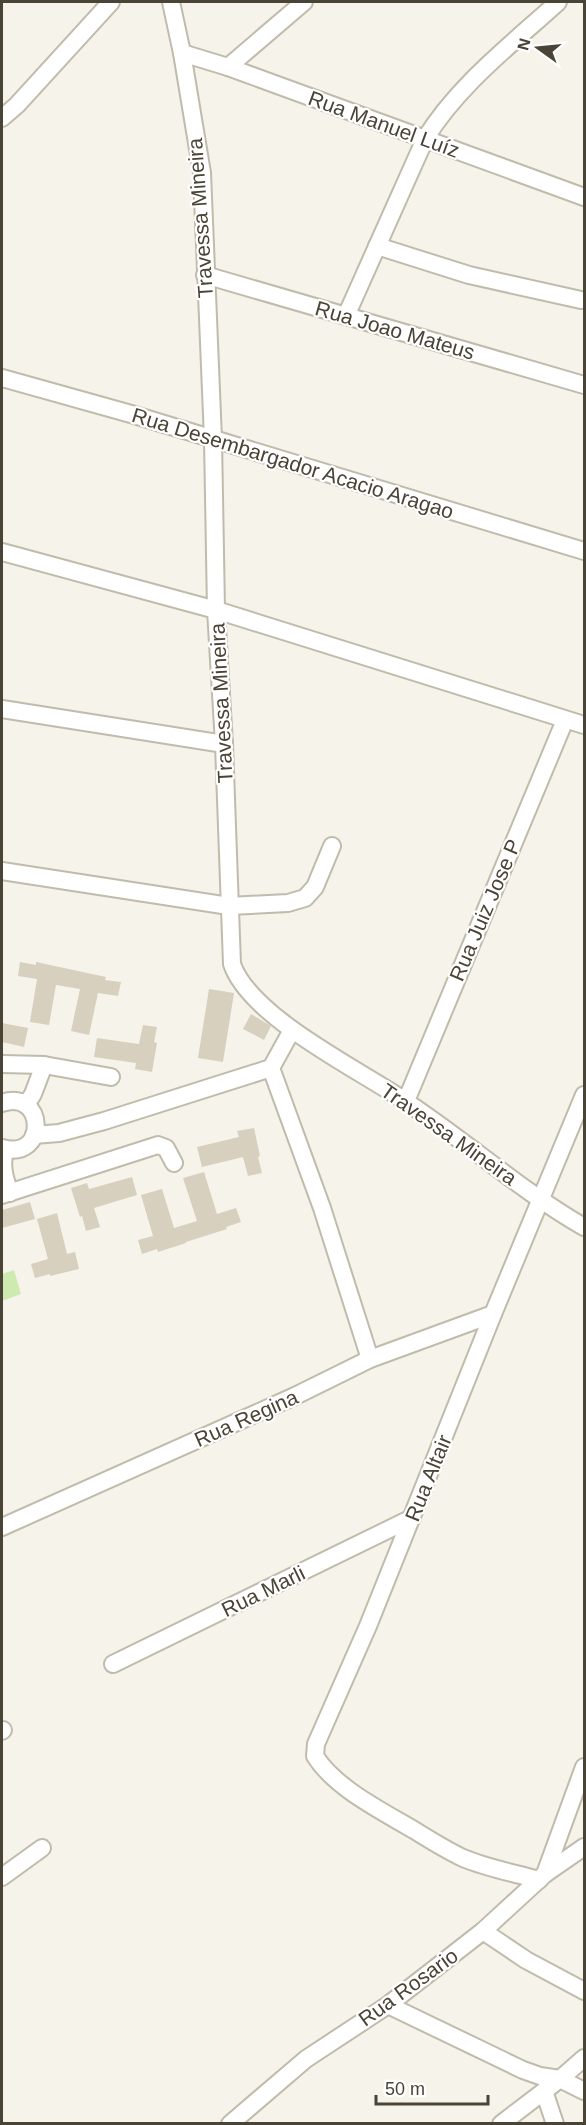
<svg xmlns="http://www.w3.org/2000/svg" width="586" height="2125" viewBox="0 0 586 2125" font-family="Helvetica,sans-serif">
  <style>
    .green { fill: #cdebb1 }
    .building { fill: #d8d0be }
    .lines { fill: none; stroke-linecap: round; stroke-linejoin: round }
    .minor-casing { stroke: #c1bbac; stroke-width: 20 }
    .minor { stroke: #fff; stroke-width: 16 }
    .labels { text-anchor: middle; dominant-baseline: central; stroke-width: 4.5; stroke-linejoin: round; paint-order: stroke }
    .street-label { font-size: 21px; fill: #4a4437; stroke: #fff }
  </style>
  <rect width="100%" height="100%" fill="#f5f3ea"/>
  <!-- green -->
  <polygon class="green" points="14,1270 21,1294 2,1301 2,1274"/>
  <!-- building -->
  <g class="building">
    <polygon points="20,962 36,965 36,962 106,977 105,980 121,982 118,996 98,993 89,1035 71,1031 80,989 56,985 49,1025 30,1022 37,979 18,976"/>
    <polygon points="209,989 234,993 223,1062 198,1058"/>
    <polygon points="251,1014 271,1026 264,1040 243,1029"/>
    <polygon points="2,1023 28,1028 24,1047 2,1042"/>
    <polygon points="143,1025 157,1027 154,1042 157,1043 152,1072 135,1069 136,1063 94,1057 97,1038 139,1044"/>
    <polygon points="254,1128 260,1156 258,1157 262,1173 248,1176 243,1157 202,1167 197,1147 239,1137 237,1131"/>
    <polygon points="204,1172 217,1214 236,1208 241,1222 226,1227 227,1229 186,1242 186,1243 158,1252 157,1249 142,1254 138,1240 153,1236 141,1195 162,1189 174,1228 197,1221 183,1178"/>
    <polygon points="132,1177 137,1195 94,1208 100,1227 86,1231 82,1216 80,1217 71,1188 87,1183 89,1189"/>
    <polygon points="30,1202 35,1219 2,1228 2,1210"/>
    <polygon points="57,1213 67,1254 75,1252 79,1269 50,1276 50,1274 35,1278 31,1264 48,1259 37,1219"/>
  </g>
  <g class="lines">
    <defs>
      <g id="minor">
        <path d="M 171,2 L 182,53 L 202,173 L 213,439 L 216,610 L 224,744 L 232,964 C 250,1017 358,1069 405,1101 C 466,1141 521,1191 584,1227"/>
        <polyline points="182,53 228,67 584,197"/>
        <polyline points="228,67 304,2"/>
        <polyline points="2,118 17,105 111,2"/>
        <polyline points="377,246 469,275 581,300"/>
        <polyline points="205,275 584,385"/>
        <path d="M 346,316 L 425,139 C 458,85 512,44 558,2"/>
        <polyline points="2,378 131,414 584,551"/>
        <polyline points="2,552 216,610 584,725"/>
        <polyline points="2,709 224,744"/>
        <polyline points="2,871 229,906 288,903 305,898 315,887 332,846"/>
        <polyline points="2,1064 44,1065 111,1077"/>
        <polyline points="271,1068 322,1208 370,1359"/>
        <polyline points="406,1101 565,720"/>
        <path d="M 2,1103 C 45,1088 49,1161 2,1148"/>
        <polyline points="26,1105 33,1094 44,1065"/>
        <polyline points="34,1135 59,1133 104,1121 271,1068 292,1030"/>
        <path d="M 5,1149 C 1,1165 4,1177 10,1193"/>
        <polyline points="2,1195 158,1145 166,1148 174,1163"/>
        <polyline points="2,1527 295,1396 370,1359 493,1314"/>
        <polyline points="113,1664 412,1518"/>
        <polyline points="2,1731 3,1730"/>
        <polyline points="545,1874 584,1767"/>
        <polyline points="2,1877 42,1848"/>
        <path d="M 539,1880 C 514,1873 487,1868 463,1858 C 446,1850 430,1840 414,1830 C 382,1811 335,1788 315,1756 L 316,1744 L 368,1626 L 493,1314 L 584,1095"/>
        <polyline points="483,1931 526,1960 584,1991"/>
        <polyline points="388,2005 523,2070 540,2076 560,2079 584,2091"/>
        <polyline points="544,2091 555,2124"/>
        <polyline points="230,2124 306,2059 388,2005 483,1931 545,1874 584,1847"/>
        <polyline points="501,2124 560,2079 584,2058"/>
      </g>
    </defs>
    <!-- minor casing -->
    <use href="#minor" class="minor-casing"/>
    <!-- minor -->
    <use href="#minor" class="minor"/>
  </g>
  <g class="labels">
    <!-- street labels -->
    <g class="street-label">
      <text transform="translate(384 124) rotate(20)">Rua Manuel Luíz</text>
      <text transform="translate(200 218) rotate(-94)">Travessa Mineira</text>
      <text transform="translate(395 330) rotate(16)">Rua Joao Mateus</text>
      <text transform="translate(293 463) rotate(17)">Rua Desembargador Acacio Aragao</text>
      <text transform="translate(221 703) rotate(-93)">Travessa Mineira</text>
      <text transform="translate(485 910) rotate(-67)">Rua Juiz Jose P</text>
      <text transform="translate(449 1134) rotate(35)">Travessa Mineira</text>
      <text transform="translate(246 1418) rotate(-24)">Rua Regina</text>
      <text transform="translate(428 1478) rotate(-68)">Rua Altair</text>
      <text transform="translate(263 1591) rotate(-26)">Rua Marli</text>
      <text transform="translate(408 1987) rotate(-36)">Rua Rosario</text>
    </g>
  </g>
  <!-- border -->
  <rect width="586" height="2125" fill="none" stroke="#4a4437" stroke-width="6"/>
  <!-- north arrow -->
  <g transform="translate(538 48) rotate(285)" stroke="#ffffff" stroke-width="4.5" paint-order="stroke">
  <path d="M0-4.5L10 22L0 15L-10 22Z" fill="#4a4437"/>
  <text y="-9" font-size="16" font-weight="bold" text-anchor="middle" fill="#4a4437">N</text>
  </g>
  <!-- scale -->
  <path d="M376 2095v9h112v-9" fill="none" stroke="#4a4437" stroke-width="3"/>
  <text x="385" y="2095" font-size="18" fill="#4a4437" stroke="#ffffff" stroke-width="4.5" paint-order="stroke">50 m</text>
</svg>
